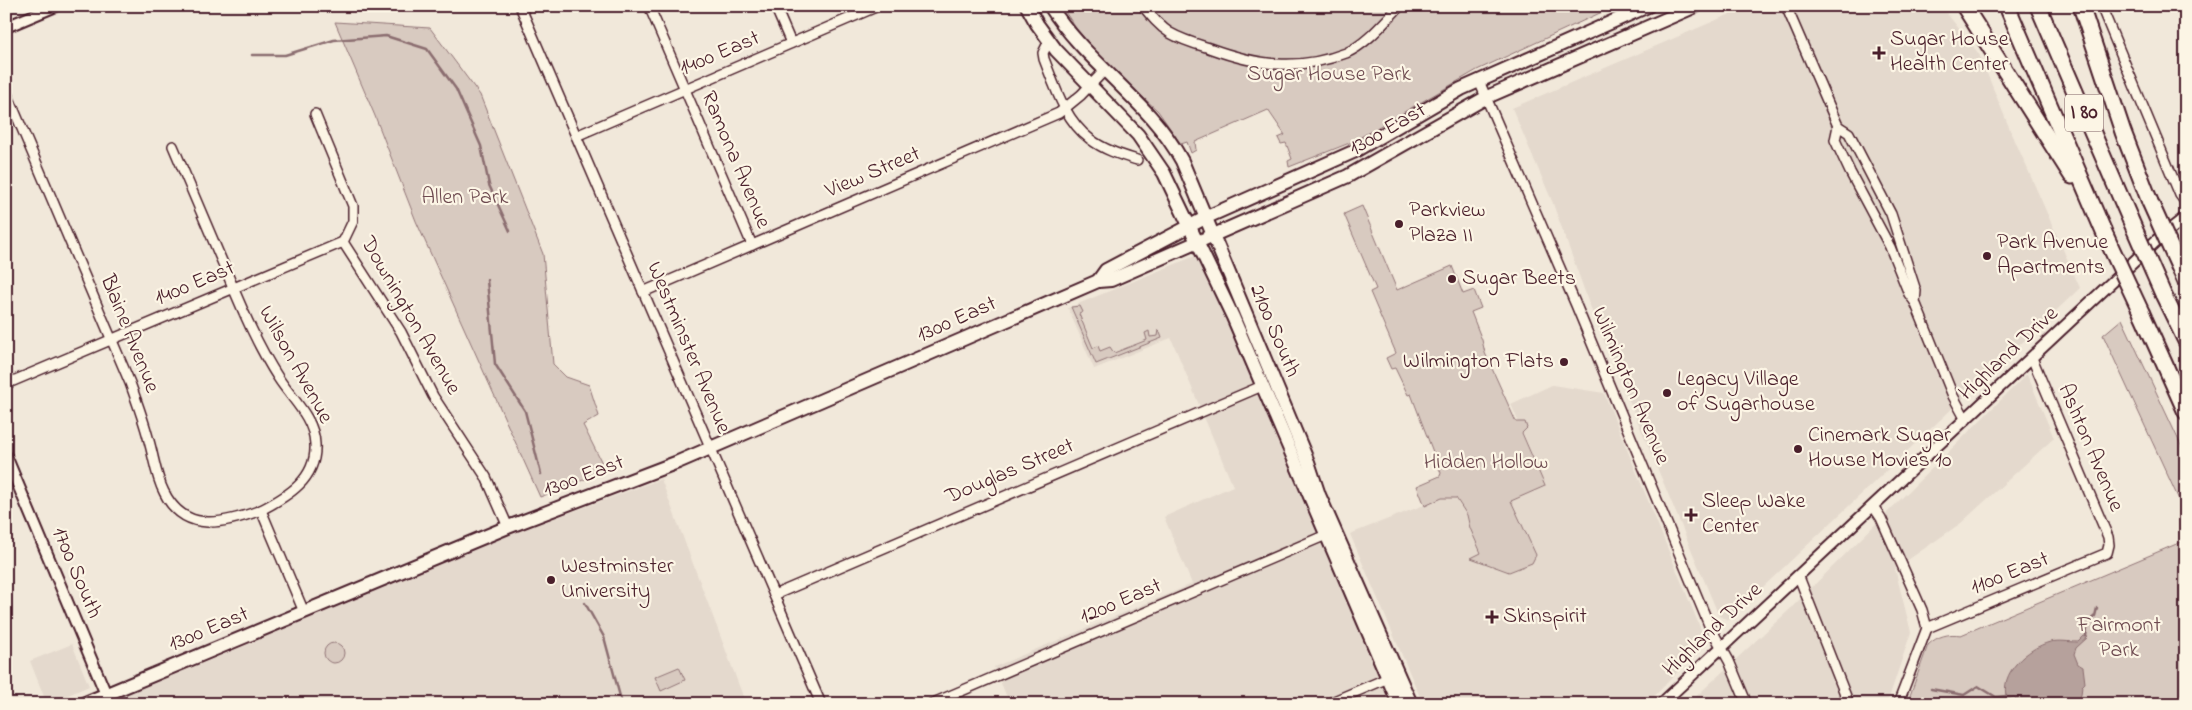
<svg xmlns="http://www.w3.org/2000/svg" width="2192" height="710" viewBox="0 0 2192 710" font-family="'Indie Flower',sans-serif">
  <style>
    .built { fill: #e4d9cd }
    .green { fill: #d8cac0; stroke: #917476 }
    .water { fill: #b6a19c; stroke: #8b6d6f }
    .lines { fill: none; stroke-linecap: round; stroke-linejoin: round }
    .stream { stroke: #8b6d6f; stroke-width: 2.5 }
    .minor-casing { stroke: #4a1f2b; stroke-width: 12 }
    .tertiary-casing { stroke: #4a1f2b; stroke-width: 14 }
    .secondary-casing { stroke: #4a1f2b; stroke-width: 16 }
    .motorway-casing { stroke: #4a1f2b; stroke-width: 19 }
    .minor { stroke: #fcf5e5; stroke-width: 9 }
    .tertiary { stroke: #fcf5e5; stroke-width: 10 }
    .secondary { stroke: #fcf5e5; stroke-width: 12 }
    .motorway { stroke: #fcf5e5; stroke-width: 15 }
    .motorway-bridge-casing { stroke: #4a1f2b; stroke-width: 19; stroke-linecap: butt }
    .motorway-bridge { stroke: #fcf5e5; stroke-width: 15 }
    .poi-dot { fill: #4a1f2b; stroke: #fcf5e5; stroke-width: 2 }
    .labels { text-anchor: middle; dominant-baseline: central; stroke-width: 4.5; stroke-linejoin: round; paint-order: stroke }
    .shield { fill: #fcf5e5; stroke: #7f5f63; stroke-width: 1 }
    .shield-label { font-size: 21px; font-weight: bold; fill: #4a1f2b }
    .poi-label { font-size: 22px; fill: #4a1f2b; stroke: #fcf5e5; text-anchor: start }
    .street-label { font-size: 22px; fill: #4a1f2b; stroke: #fcf5e5 }
    .park-label { font-size: 22px; fill: #6e4a50; stroke: #fcf5e5 }
  </style>
  <rect width="100%" height="100%" fill="#f1e8da"/>
  <filter id="ink" filterUnits="userSpaceOnUse"><feTurbulence type="fractalNoise" baseFrequency=".02" numOctaves="2"/><feDisplacementMap in="SourceGraphic" scale="10" xChannelSelector="R" yChannelSelector="G"/><feConvolveMatrix kernelMatrix="1 2 1 2 8 2 1 2 1" color-interpolation-filters="sRGB"/></filter>
  <g filter="url(#ink)">
    <!-- built -->
    <g class="built">
      <polygon points="1749,6 1941,6 1979,54 2009,127 2080,288 1728,620 1719,616 1593,314 1552,201 1512,108"/>
      <polygon points="1195,256 1215,295 1390,704 1010,704 994,667 1192,584 1164,517 1233,486 1171,338 1094,369 1068,308"/>
      <polygon points="2027,374 2054,438 1961,523 1895,569 1911,632 1887,704 1688,704 1788,611"/>
      <polygon points="1552,385 1604,393 1706,642 1647,704 1423,704 1350,534 1442,498 1455,498 1467,515 1470,528 1481,554 1471,558 1509,572 1532,563 1529,541 1511,501 1545,486 1511,404"/>
      <polygon points="661,479 746,704 124,704 125,696 131,693 515,533"/>
      <polygon points="72,644 89,686 47,704 30,661"/>
    </g>
    <!-- green -->
    <g class="green">
      <polygon points="1061,6 1615,6 1477,70 1352,142 1289,167 1288,161 1292,159 1286,143 1281,144 1278,138 1285,135 1268,110 1195,142 1196,150 1191,153 1187,142 1181,144 1158,111 1104,61 1076,28"/>
      <polygon points="335,22 430,28 480,95 543,254 553,364 566,377 589,385 599,416 583,425 606,471 540,497 416,221 375,116"/>
      <polygon points="1362,206 1397,290 1452,266 1463,294 1474,290 1481,308 1471,312 1482,340 1485,353 1516,422 1525,422 1527,428 1522,433 1545,486 1511,501 1536,555 1532,563 1509,572 1471,558 1481,553 1470,528 1467,515 1456,498 1442,498 1425,506 1417,486 1440,476 1441,473 1411,394 1408,395 1395,368 1391,369 1386,358 1396,353 1370,292 1376,289 1344,214"/>
      <polygon points="1080,306 1083,312 1079,314 1093,348 1098,346 1100,351 1110,347 1114,353 1147,340 1145,333 1149,331 1150,337 1158,336 1159,330 1162,338 1096,364 1071,307"/>
      <polygon points="2122,319 2186,456 2186,515 2103,335"/>
      <path d="M 2186,540 L 2186,704 L 1907,704 L 1928,645 C 1937,636 1949,633 1961,635 Z"/>
      <circle cx="334" cy="653" r="10"/>
      <polygon points="679,667 685,680 661,691 655,677"/>
    </g>
    <!-- water -->
    <path class="water" d="M 2084,636 L 2088,637 L 2076,648 L 2074,654 L 2078,664 L 2083,667 L 2085,683 L 2082,686 L 2081,695 L 2074,704 L 2021,704 L 2014,697 L 2007,699 C 1998,673 2028,648 2050,642 C 2060,640 2068,642 2078,642 Z"/>
    <g class="lines">
      <!-- stream -->
      <g class="stream">
        <polyline points="252,55 285,55 334,40 386,36 427,49 456,89 481,146 489,185 510,231"/>
        <polyline points="487,280 495,364 525,411 541,474"/>
        <polyline points="585,603 604,637 622,704"/>
        <polyline points="2086,636 2088,622 2095,616 2097,608"/>
        <polyline points="1931,689 1964,695 1978,686 1996,697 2006,696"/>
      </g>
      <defs>
        <g id="minor">
          <polyline points="520,6 821,704"/>
          <polyline points="649,6 752,245"/>
          <polyline points="775,6 791,43"/>
          <path d="M 1143,6 C 1151,16 1159,26 1170,33 C 1182,40 1196,44 1209,48 C 1256,65 1297,72 1346,53 C 1367,44 1384,22 1400,6"/>
          <polyline points="1786,6 1838,126 1835,140 1850,172 1890,247 1909,294 1915,302 1953,396 1966,420"/>
          <polyline points="2101,6 2180,195 2186,203"/>
          <path d="M 1049,41 L 1043,53 L 1044,59 C 1055,87 1065,120 1090,139 C 1104,150 1121,155 1137,160"/>
          <polyline points="1479,81 1576,305 1709,625 1729,661 1747,704"/>
          <path d="M 6,91 L 130,383 C 137,402 144,421 149,441 C 154,458 156,477 164,492 C 185,535 226,523 261,510"/>
          <polyline points="315,114 353,206 353,221 343,242"/>
          <polyline points="1838,126 1849,133 1891,214 1916,291 1915,302"/>
          <polyline points="576,136 878,6"/>
          <path d="M 173,146 C 191,188 209,231 227,273 C 242,309 257,345 279,379 C 292,399 314,418 315,444 C 317,479 288,496 261,510 L 304,612"/>
          <polyline points="343,242 401,332 433,396 486,477 508,527"/>
          <polyline points="643,292 1059,113 1081,95 1105,70"/>
          <polyline points="6,384 343,242"/>
          <polyline points="1873,506 1881,518 1922,610 1927,628 1898,704"/>
          <polyline points="1799,577 1849,704"/>
          <polyline points="774,595 1262,386"/>
          <polyline points="1927,628 2107,553 2109,545 2108,537 2032,358"/>
          <polyline points="931,704 1326,535"/>
          <polyline points="1327,704 1388,678"/>
        </g>
        <g id="tertiary">
          <polyline points="6,27 56,6"/>
          <polyline points="6,456 110,704"/>
          <polyline points="1661,704 2157,240 2186,217"/>
        </g>
        <g id="secondary">
          <polyline points="1027,6 1037,24 1056,50 1138,135 1164,173 1233,317 1399,704"/>
          <path d="M 1050,6 C 1087,64 1149,100 1182,161 L 1308,462 L 1319,495 L 1411,704"/>
          <polyline points="1098,281 1106,270 1207,217 1353,152 1461,89 1648,6"/>
          <polyline points="83,704 508,527 678,462 1098,281 1111,280 1348,176 1487,97 1696,6"/>
        </g>
        <g id="motorway">
          <polyline points="1964,6 2072,176"/>
          <polyline points="2007,6 2106,237"/>
          <polyline points="2038,6 2130,219"/>
          <polyline points="2081,6 2123,132 2150,202"/>
          <polyline points="2163,294 2186,341"/>
          <polyline points="2142,314 2186,412"/>
        </g>
      </defs>
      <!-- minor casing -->
      <use href="#minor" class="minor-casing"/>
      <!-- tertiary casing -->
      <use href="#tertiary" class="tertiary-casing"/>
      <!-- secondary casing -->
      <use href="#secondary" class="secondary-casing"/>
      <!-- motorway casing -->
      <use href="#motorway" class="motorway-casing"/>
      <!-- minor -->
      <use href="#minor" class="minor"/>
      <!-- tertiary -->
      <use href="#tertiary" class="tertiary"/>
      <!-- secondary -->
      <use href="#secondary" class="secondary"/>
      <!-- motorway -->
      <use href="#motorway" class="motorway"/>
      <defs>
        <g id="motorway-bridge">
          <polyline points="2150,202 2186,282"/>
          <polyline points="2130,219 2163,294"/>
          <polyline points="2106,237 2142,314"/>
        </g>
      </defs>
      <!-- motorway-bridge casing -->
      <use href="#motorway-bridge" class="motorway-bridge-casing"/>
      <!-- motorway-bridge -->
      <use href="#motorway-bridge" class="motorway-bridge"/>
    </g>
  </g>
  <!-- markers -->
  <g class="poi-dot">
    <path d="M1876.5 45.5h5v5h5v5h-5v5h-5v-5h-5v-5h5z"/>
    <circle cx="1399" cy="224" r="5"/>
    <circle cx="1987" cy="256" r="5"/>
    <circle cx="1452" cy="279" r="5"/>
    <circle cx="1564" cy="362" r="5"/>
    <circle cx="1667" cy="393" r="5"/>
    <circle cx="1798" cy="449" r="5"/>
    <path d="M1688.5 507.5h5v5h5v5h-5v5h-5v-5h-5v-5h5z"/>
    <circle cx="551" cy="580" r="5"/>
    <path d="M1489.5 609.5h5v5h5v5h-5v5h-5v-5h-5v-5h5z"/>
  </g>
  <g class="labels">
    <!-- shield labels -->
    <rect class="shield" x="2065" y="94.5" width="38" height="37" rx="4"/>
    <g class="shield-label">
      <text x="2084" y="113">I 80</text>
    </g>
    <!-- poi labels -->
    <g class="poi-label">
      <text x="1890" y="40">Sugar House<tspan x="1890" dy="25">Health Center</tspan></text>
      <text x="1409" y="211">Parkview<tspan x="1409" dy="25">Plaza II</tspan></text>
      <text x="1997" y="243">Park Avenue<tspan x="1997" dy="25">Apartments</tspan></text>
      <text x="1462" y="279">Sugar Beets</text>
      <text x="1554" y="362" text-anchor="end">Wilmington Flats</text>
      <text x="1677" y="380">Legacy Village<tspan x="1677" dy="25">of Sugarhouse</tspan></text>
      <text x="1808" y="436">Cinemark Sugar<tspan x="1808" dy="25">House Movies 10</tspan></text>
      <text x="1702" y="502">Sleep Wake<tspan x="1702" dy="25">Center</tspan></text>
      <text x="561" y="567">Westminster<tspan x="561" dy="25">University</tspan></text>
      <text x="1503" y="617">Skinspirit</text>
    </g>
    <!-- street labels -->
    <g class="street-label">
      <text transform="translate(720 54) rotate(-23)">1400 East</text>
      <text transform="translate(1388 130) rotate(-30)">1300 East</text>
      <text transform="translate(735 160) rotate(67)">Ramona Avenue</text>
      <text transform="translate(873 173) rotate(-23)">View Street</text>
      <text transform="translate(195 284) rotate(-23)">1400 East</text>
      <text transform="translate(410 316) rotate(60)">Downington Avenue</text>
      <text transform="translate(957 320) rotate(-24)">1300 East</text>
      <text transform="translate(1274 331) rotate(67)">2100 South</text>
      <text transform="translate(129 334) rotate(68)">Blaine Avenue</text>
      <text transform="translate(688 348) rotate(67)">Westminster Avenue</text>
      <text transform="translate(2009 354) rotate(-43)">Highland Drive</text>
      <text transform="translate(295 365) rotate(61)">Wilson Avenue</text>
      <text transform="translate(1630 386) rotate(67)">Wilmington Avenue</text>
      <text transform="translate(2090 448) rotate(67)">Ashton Avenue</text>
      <text transform="translate(1010 472) rotate(-23)">Douglas Street</text>
      <text transform="translate(584 477) rotate(-21)">1300 East</text>
      <text transform="translate(76 573) rotate(67)">1700 South</text>
      <text transform="translate(2010 574) rotate(-22)">1100 East</text>
      <text transform="translate(1121 602) rotate(-23)">1200 East</text>
      <text transform="translate(209 630) rotate(-23)">1300 East</text>
      <text transform="translate(1713 630) rotate(-43)">Highland Drive</text>
    </g>
    <!-- park labels -->
    <g class="park-label">
      <text x="1329" y="75">Sugar House Park</text>
      <text x="465" y="198">Allen Park</text>
      <text x="1486" y="463">Hidden Hollow</text>
      <text x="2119" y="626">Fairmont<tspan x="2119" dy="25">Park</tspan></text>
    </g>
  </g>
  <!-- margin -->
  <rect width="2192" height="710" fill="none" stroke="#fcf5e5" stroke-width="25"/>
  <rect x="12" y="12" width="2167" height="685" fill="none" stroke="#4a1f2b" stroke-width="2" filter="url(#ink)"/>
</svg>
